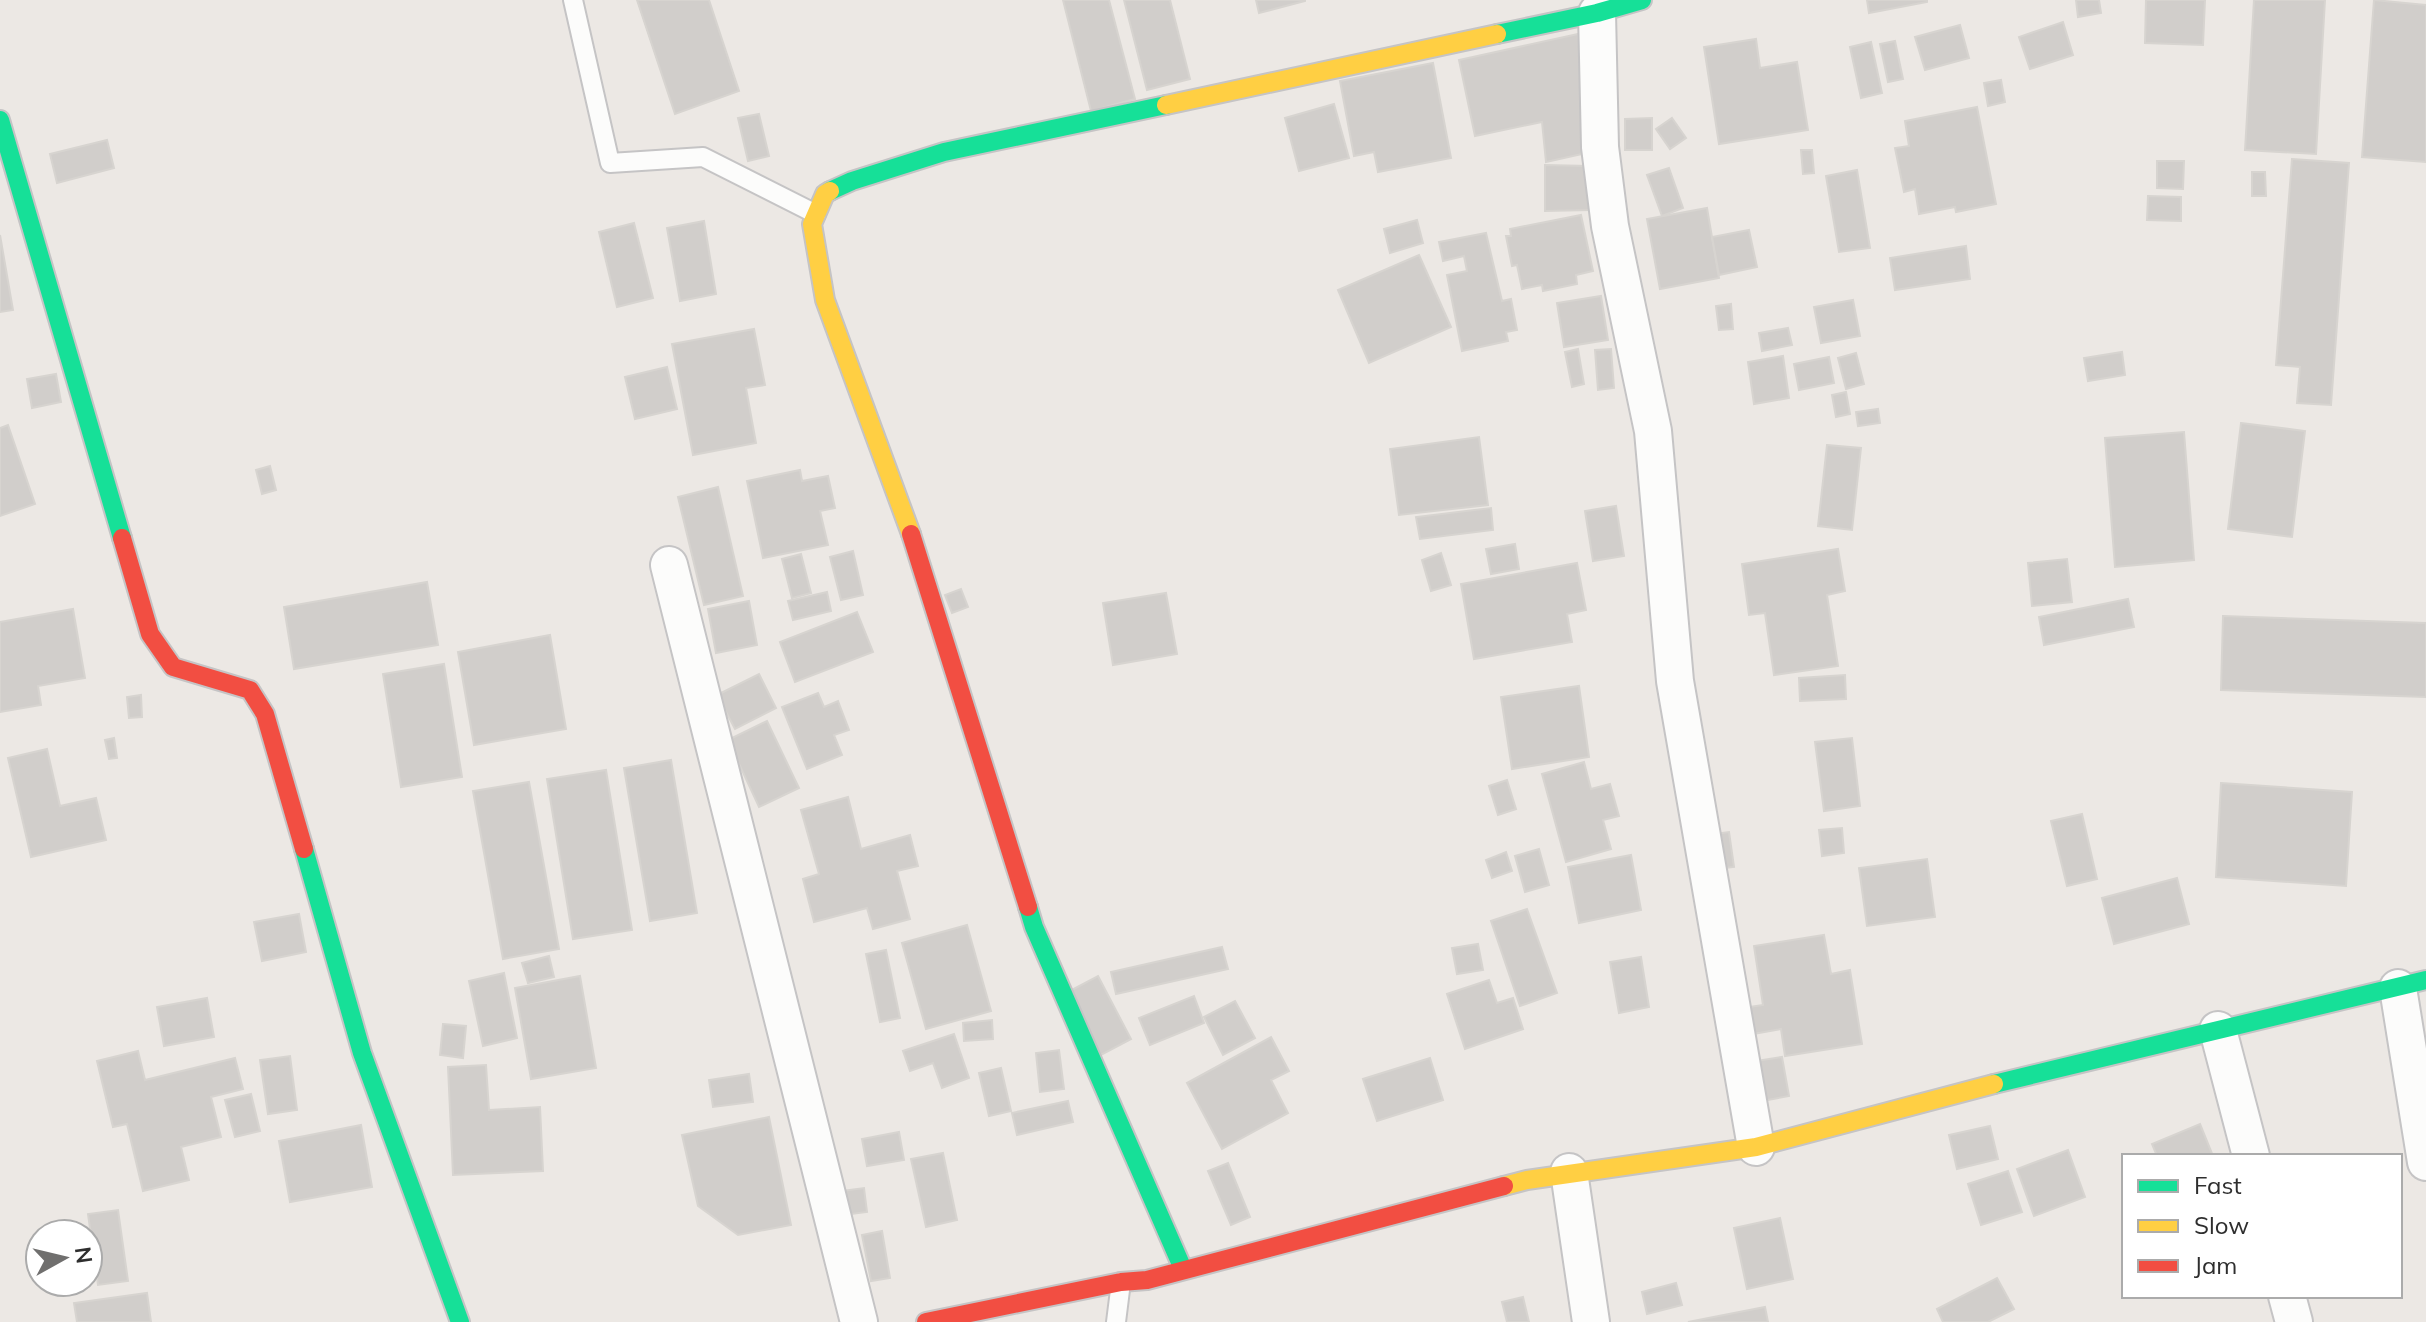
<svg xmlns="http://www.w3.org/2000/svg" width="2426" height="1322" viewBox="0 0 2426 1322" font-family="Mulish,sans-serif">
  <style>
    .building { fill: #d1cecb; stroke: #d7d4d0; stroke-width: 2 }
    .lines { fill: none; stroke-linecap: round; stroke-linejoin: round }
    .lane-casing { stroke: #c5c4c5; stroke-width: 22 }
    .street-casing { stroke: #c5c4c5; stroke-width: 40 }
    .fast-casing { stroke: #c5c4c5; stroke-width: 22 }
    .slow-casing { stroke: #c5c4c5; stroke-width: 22 }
    .jam-casing { stroke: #c5c4c5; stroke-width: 22 }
    .lane { stroke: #fcfcfb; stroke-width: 18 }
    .street { stroke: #fcfcfb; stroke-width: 36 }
    .fast { stroke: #16e098; stroke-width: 18 }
    .slow { stroke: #ffcf43; stroke-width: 18 }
    .jam { stroke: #f24e42; stroke-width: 18 }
  </style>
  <rect width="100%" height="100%" fill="#ece8e4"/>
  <!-- building -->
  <g class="building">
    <polygon points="637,0 709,0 739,91 675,114"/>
    <polygon points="1063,0 1109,0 1135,99 1091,111"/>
    <polygon points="1124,0 1170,0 1190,79 1147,90"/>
    <polygon points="1256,0 1305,0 1305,1 1259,13"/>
    <polygon points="1867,0 1927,0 1927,2 1869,13"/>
    <polygon points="2076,0 2099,0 2101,13 2078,17"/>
    <polygon points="2146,0 2205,0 2203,45 2145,43"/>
    <polygon points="2254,0 2325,0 2316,154 2245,150"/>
    <polygon points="2374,0 2426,5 2426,162 2362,157"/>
    <polygon points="2063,22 2073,55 2030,69 2019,37"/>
    <polygon points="1960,25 1969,58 1925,70 1915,37"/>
    <polygon points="1578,34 1591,152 1546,162 1542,122 1475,136 1459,60"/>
    <polygon points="1756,39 1760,68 1797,62 1808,130 1719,144 1704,47"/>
    <polygon points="1895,41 1903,79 1888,82 1880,44"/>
    <polygon points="1871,42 1882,93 1861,98 1850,47"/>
    <polygon points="1433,63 1451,158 1378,172 1374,152 1354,156 1340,81"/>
    <polygon points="2001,80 2005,102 1988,106 1984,83"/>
    <polygon points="1334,104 1349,158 1299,171 1285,118"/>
    <polygon points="1977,107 1996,204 1956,212 1955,207 1919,214 1915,189 1904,192 1895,148 1909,146 1905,121"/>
    <polygon points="759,114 769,156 748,161 738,118"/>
    <polygon points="1652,118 1652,150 1625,150 1625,119"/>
    <polygon points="1672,118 1686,138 1670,149 1656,129"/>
    <polygon points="107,140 114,168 57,183 50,154"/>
    <polygon points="1801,150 1812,150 1814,173 1803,174"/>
    <polygon points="2292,159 2349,163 2331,405 2297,403 2300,367 2276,365"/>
    <polygon points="2157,161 2184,161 2183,189 2157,188"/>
    <polygon points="1545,165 1589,166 1590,210 1545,211"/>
    <polygon points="1669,168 1683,208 1662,216 1647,175"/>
    <polygon points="1857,170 1870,248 1839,252 1826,176"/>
    <polygon points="2252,172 2265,172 2266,196 2252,196"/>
    <polygon points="2148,196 2181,197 2181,221 2147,220"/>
    <polygon points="1707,208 1719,278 1660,289 1647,219"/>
    <polygon points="1581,215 1593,271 1576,275 1577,284 1543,291 1542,285 1522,289 1517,265 1512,266 1506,236 1511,236 1510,229"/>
    <polygon points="1417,220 1423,243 1390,253 1384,229"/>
    <polygon points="704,221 716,294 680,301 667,228"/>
    <polygon points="634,223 653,298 617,307 599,232"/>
    <polygon points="1749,230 1757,267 1719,275 1712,237"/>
    <polygon points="1486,233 1502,301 1511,299 1517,330 1506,332 1508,341 1462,351 1447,275 1467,271 1464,256 1443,261 1439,242"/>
    <polygon points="0,235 13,310 0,312"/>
    <polygon points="1966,246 1970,279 1895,290 1890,258"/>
    <polygon points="1419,255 1451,327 1369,363 1338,290"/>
    <polygon points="1601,296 1608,340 1564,347 1557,303"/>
    <polygon points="1853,300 1860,336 1821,343 1814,307"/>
    <polygon points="1731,304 1733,329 1719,330 1716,306"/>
    <polygon points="1788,328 1792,345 1762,351 1759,333"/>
    <polygon points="754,329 765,385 746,388 756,443 693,455 672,344"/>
    <polygon points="1578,349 1584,384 1572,387 1565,352"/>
    <polygon points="1611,349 1614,388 1598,390 1595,350"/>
    <polygon points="2122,352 2125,375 2088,381 2084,358"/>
    <polygon points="1856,353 1864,384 1846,389 1838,358"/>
    <polygon points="1783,356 1789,398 1754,404 1748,362"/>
    <polygon points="1829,357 1834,383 1799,390 1794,364"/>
    <polygon points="667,367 677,409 635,419 625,377"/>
    <polygon points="56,374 61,402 32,408 27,379"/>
    <polygon points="1846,392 1850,414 1836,417 1832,395"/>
    <polygon points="1878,409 1880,423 1858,426 1856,412"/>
    <polygon points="2241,423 2305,431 2292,537 2228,529"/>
    <polygon points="8,425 35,504 0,516 0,428"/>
    <polygon points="2184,432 2194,560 2115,567 2105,438"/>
    <polygon points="1479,437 1488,505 1399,515 1390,449"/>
    <polygon points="1827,445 1861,448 1852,530 1818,526"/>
    <polygon points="270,466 276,490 262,494 256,470"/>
    <polygon points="800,470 802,481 828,476 835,508 820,511 828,545 763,558 747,481"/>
    <polygon points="718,487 743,596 704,605 678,497"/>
    <polygon points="1616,506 1624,556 1593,561 1585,511"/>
    <polygon points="1491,508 1493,530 1420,539 1416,517"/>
    <polygon points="1515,544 1519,569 1491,574 1486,549"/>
    <polygon points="1838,549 1845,591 1827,595 1838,666 1774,675 1765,613 1749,615 1742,564"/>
    <polygon points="853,551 863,595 841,600 830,557"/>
    <polygon points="1441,553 1451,585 1431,591 1422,560"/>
    <polygon points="801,554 811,593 792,598 782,559"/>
    <polygon points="2067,559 2072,602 2032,606 2028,563"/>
    <polygon points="1577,563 1586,610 1567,614 1572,642 1474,659 1461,584"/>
    <polygon points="427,582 438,645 294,669 284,607"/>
    <polygon points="961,589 968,607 952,613 945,595"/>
    <polygon points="827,592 831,611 793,620 788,601"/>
    <polygon points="1166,593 1177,654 1113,665 1103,603"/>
    <polygon points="2128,599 2134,627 2044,645 2039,617"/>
    <polygon points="749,601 757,645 716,653 708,609"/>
    <polygon points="73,609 85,678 38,686 41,705 0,712 0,622"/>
    <polygon points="857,612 873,652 795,682 780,642"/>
    <polygon points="2223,616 2426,623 2426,697 2221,690"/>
    <polygon points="550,635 566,729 474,745 458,652"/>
    <polygon points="444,664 462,777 401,787 383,674"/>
    <polygon points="759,674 776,708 735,729 717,695"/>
    <polygon points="1845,675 1846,699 1800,701 1799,678"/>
    <polygon points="1579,686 1589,757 1512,769 1501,697"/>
    <polygon points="818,693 824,707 838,701 849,730 834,735 842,755 807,769 782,707"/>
    <polygon points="141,695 142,717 129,718 127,697"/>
    <polygon points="767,721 799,788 759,807 728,740"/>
    <polygon points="114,738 117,758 109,759 105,740"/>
    <polygon points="1852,738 1860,806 1824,811 1815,742"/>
    <polygon points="47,749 60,806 96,798 106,840 31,857 8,758"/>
    <polygon points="671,760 697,913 650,921 624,768"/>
    <polygon points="1584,762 1591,789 1610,784 1619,816 1603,820 1611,849 1566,862 1542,774"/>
    <polygon points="606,770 632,930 573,939 547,779"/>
    <polygon points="1507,780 1516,809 1498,815 1489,786"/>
    <polygon points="529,782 559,949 503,959 473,791"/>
    <polygon points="2221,783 2352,792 2346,886 2216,877"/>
    <polygon points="848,797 861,849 910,835 918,866 897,871 910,919 873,929 867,908 814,922 803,879 819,874 801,810"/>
    <polygon points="2082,814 2097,879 2067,886 2051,821"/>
    <polygon points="1842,828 1844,853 1822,856 1819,830"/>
    <polygon points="1729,832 1734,867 1717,869 1713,834"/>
    <polygon points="1539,849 1549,885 1525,892 1515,856"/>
    <polygon points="1506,852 1512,871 1492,878 1486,860"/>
    <polygon points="1631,855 1641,910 1579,923 1568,867"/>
    <polygon points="1927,859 1935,917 1867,926 1859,868"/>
    <polygon points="2177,878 2189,924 2114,944 2102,898"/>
    <polygon points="1527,909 1557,993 1520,1006 1491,921"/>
    <polygon points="299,914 306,952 262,961 254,922"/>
    <polygon points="967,925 991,1011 926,1029 902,943"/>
    <polygon points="1824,935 1831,974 1850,970 1862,1044 1785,1056 1781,1029 1753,1034 1749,1007 1763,1005 1754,946"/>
    <polygon points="1478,944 1483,970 1457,974 1452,948"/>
    <polygon points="1222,947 1228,969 1116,994 1111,972"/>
    <polygon points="886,950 900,1018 880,1022 866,954"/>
    <polygon points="549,956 554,977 528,983 522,963"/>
    <polygon points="1641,957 1649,1007 1619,1013 1610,962"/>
    <polygon points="504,973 517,1038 483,1046 469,981"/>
    <polygon points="580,976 596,1068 531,1079 515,988"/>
    <polygon points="1098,976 1131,1039 1101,1055 1068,992"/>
    <polygon points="1489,980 1497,1003 1513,998 1523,1029 1465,1049 1447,994"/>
    <polygon points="1194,996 1204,1023 1150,1045 1139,1018"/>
    <polygon points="207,998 214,1037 164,1046 157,1007"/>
    <polygon points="1235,1001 1255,1038 1223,1055 1204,1017"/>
    <polygon points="992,1020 993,1039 964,1041 963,1023"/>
    <polygon points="443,1024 466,1026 463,1058 440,1055"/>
    <polygon points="954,1034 969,1078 942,1088 933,1063 910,1071 903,1051"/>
    <polygon points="1271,1037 1289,1071 1271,1080 1288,1113 1222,1149 1187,1083"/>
    <polygon points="1059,1050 1064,1089 1040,1092 1036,1053"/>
    <polygon points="138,1051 145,1080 235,1058 243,1089 211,1097 221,1137 181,1147 189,1180 143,1191 127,1124 113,1127 97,1061"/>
    <polygon points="290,1056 297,1110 268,1114 260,1060"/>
    <polygon points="1782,1057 1789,1096 1762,1101 1756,1061"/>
    <polygon points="1430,1058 1443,1100 1377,1121 1363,1079"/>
    <polygon points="486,1065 489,1110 540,1107 543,1171 453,1175 448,1067"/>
    <polygon points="1001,1068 1011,1111 989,1116 979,1073"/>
    <polygon points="749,1074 753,1102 713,1107 709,1080"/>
    <polygon points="251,1094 260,1131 235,1137 225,1100"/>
    <polygon points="1068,1101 1073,1122 1017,1135 1012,1113"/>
    <polygon points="769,1117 791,1225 738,1235 698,1206 682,1135"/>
    <polygon points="2200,1124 2213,1156 2157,1156 2152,1144"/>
    <polygon points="361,1125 372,1187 290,1202 279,1141"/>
    <polygon points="1990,1126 1998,1159 1957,1169 1949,1135"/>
    <polygon points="899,1132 904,1160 867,1166 862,1139"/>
    <polygon points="2068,1150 2085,1197 2034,1216 2017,1169"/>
    <polygon points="943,1153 957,1220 926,1227 911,1159"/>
    <polygon points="1228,1163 1250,1217 1231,1225 1208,1171"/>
    <polygon points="2008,1171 2022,1212 1981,1225 1968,1184"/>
    <polygon points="864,1188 867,1212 844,1215 841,1191"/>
    <polygon points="118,1210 128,1281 98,1285 88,1214"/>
    <polygon points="1780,1218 1793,1279 1747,1289 1734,1228"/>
    <polygon points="882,1231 890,1278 871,1281 862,1235"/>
    <polygon points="1997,1278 2014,1309 1988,1322 1943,1322 1937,1309"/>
    <polygon points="1676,1283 1682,1305 1647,1314 1642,1292"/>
    <polygon points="147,1293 151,1322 77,1322 74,1303"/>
    <polygon points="1523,1297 1529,1322 1507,1322 1502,1302"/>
    <polygon points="1765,1307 1768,1322 1688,1322"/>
  </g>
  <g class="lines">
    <defs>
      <g id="lane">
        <polyline points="573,0 610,163 703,157 816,214"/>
        <polyline points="1116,1322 1121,1282"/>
      </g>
      <g id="street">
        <polyline points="1597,13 1600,147 1610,226 1653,431 1675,681 1756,1147"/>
        <polyline points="669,565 859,1322"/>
        <polyline points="2398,988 2426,1162"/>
        <polyline points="2218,1030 2251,1156"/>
        <polyline points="1569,1172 1591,1322"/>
        <polyline points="2287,1296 2294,1322"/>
      </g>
      <g id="fast">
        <polyline points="1497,34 1597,13 1642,0"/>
        <polyline points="0,120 122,538"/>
        <polyline points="830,191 852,181 944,152 1166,105"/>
        <polyline points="304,849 362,1053 460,1322"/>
        <polyline points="1028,907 1034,927 1183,1269"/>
        <polyline points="1994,1084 2426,980"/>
      </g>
      <g id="slow">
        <polyline points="1166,105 1497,34"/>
        <polyline points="830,191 825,194 812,224 825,300 911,534"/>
        <polyline points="1504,1186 1527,1180 1756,1147 1994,1084"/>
      </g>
      <g id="jam">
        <polyline points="911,534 1028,907"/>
        <polyline points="122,538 150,634 173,667 250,690 265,714 304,849"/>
        <polyline points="926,1322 1121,1282 1147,1280 1504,1186"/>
      </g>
    </defs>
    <!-- lane casing -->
    <use href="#lane" class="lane-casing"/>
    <!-- street casing -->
    <use href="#street" class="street-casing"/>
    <!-- fast casing -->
    <use href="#fast" class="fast-casing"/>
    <!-- slow casing -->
    <use href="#slow" class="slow-casing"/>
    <!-- jam casing -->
    <use href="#jam" class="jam-casing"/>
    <!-- lane -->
    <use href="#lane" class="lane"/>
    <!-- street -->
    <use href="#street" class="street"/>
    <!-- fast -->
    <use href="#fast" class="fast"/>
    <!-- slow -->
    <use href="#slow" class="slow"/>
    <!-- jam -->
    <use href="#jam" class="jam"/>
  </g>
  <!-- legend -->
  <rect x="2122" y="1154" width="280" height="144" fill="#ffffff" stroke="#ababab" stroke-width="2"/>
  <rect x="2138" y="1180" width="40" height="12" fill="#16e098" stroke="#ababab" stroke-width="2"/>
  <text x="2194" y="1194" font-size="24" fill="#2e2e2e">Fast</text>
  <rect x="2138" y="1220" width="40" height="12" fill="#ffcf43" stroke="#ababab" stroke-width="2"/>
  <text x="2194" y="1234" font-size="24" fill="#2e2e2e">Slow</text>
  <rect x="2138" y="1260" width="40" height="12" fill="#f24e42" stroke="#ababab" stroke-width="2"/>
  <text x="2194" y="1274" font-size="24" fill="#2e2e2e">Jam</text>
  <!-- north arrow -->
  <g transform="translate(64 1258) rotate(82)"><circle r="38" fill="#ffffff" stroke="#ababab" stroke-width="2"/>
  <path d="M0-6L14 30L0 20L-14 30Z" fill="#706f6e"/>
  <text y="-12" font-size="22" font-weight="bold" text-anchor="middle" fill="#2e2e2e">N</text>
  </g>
</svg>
